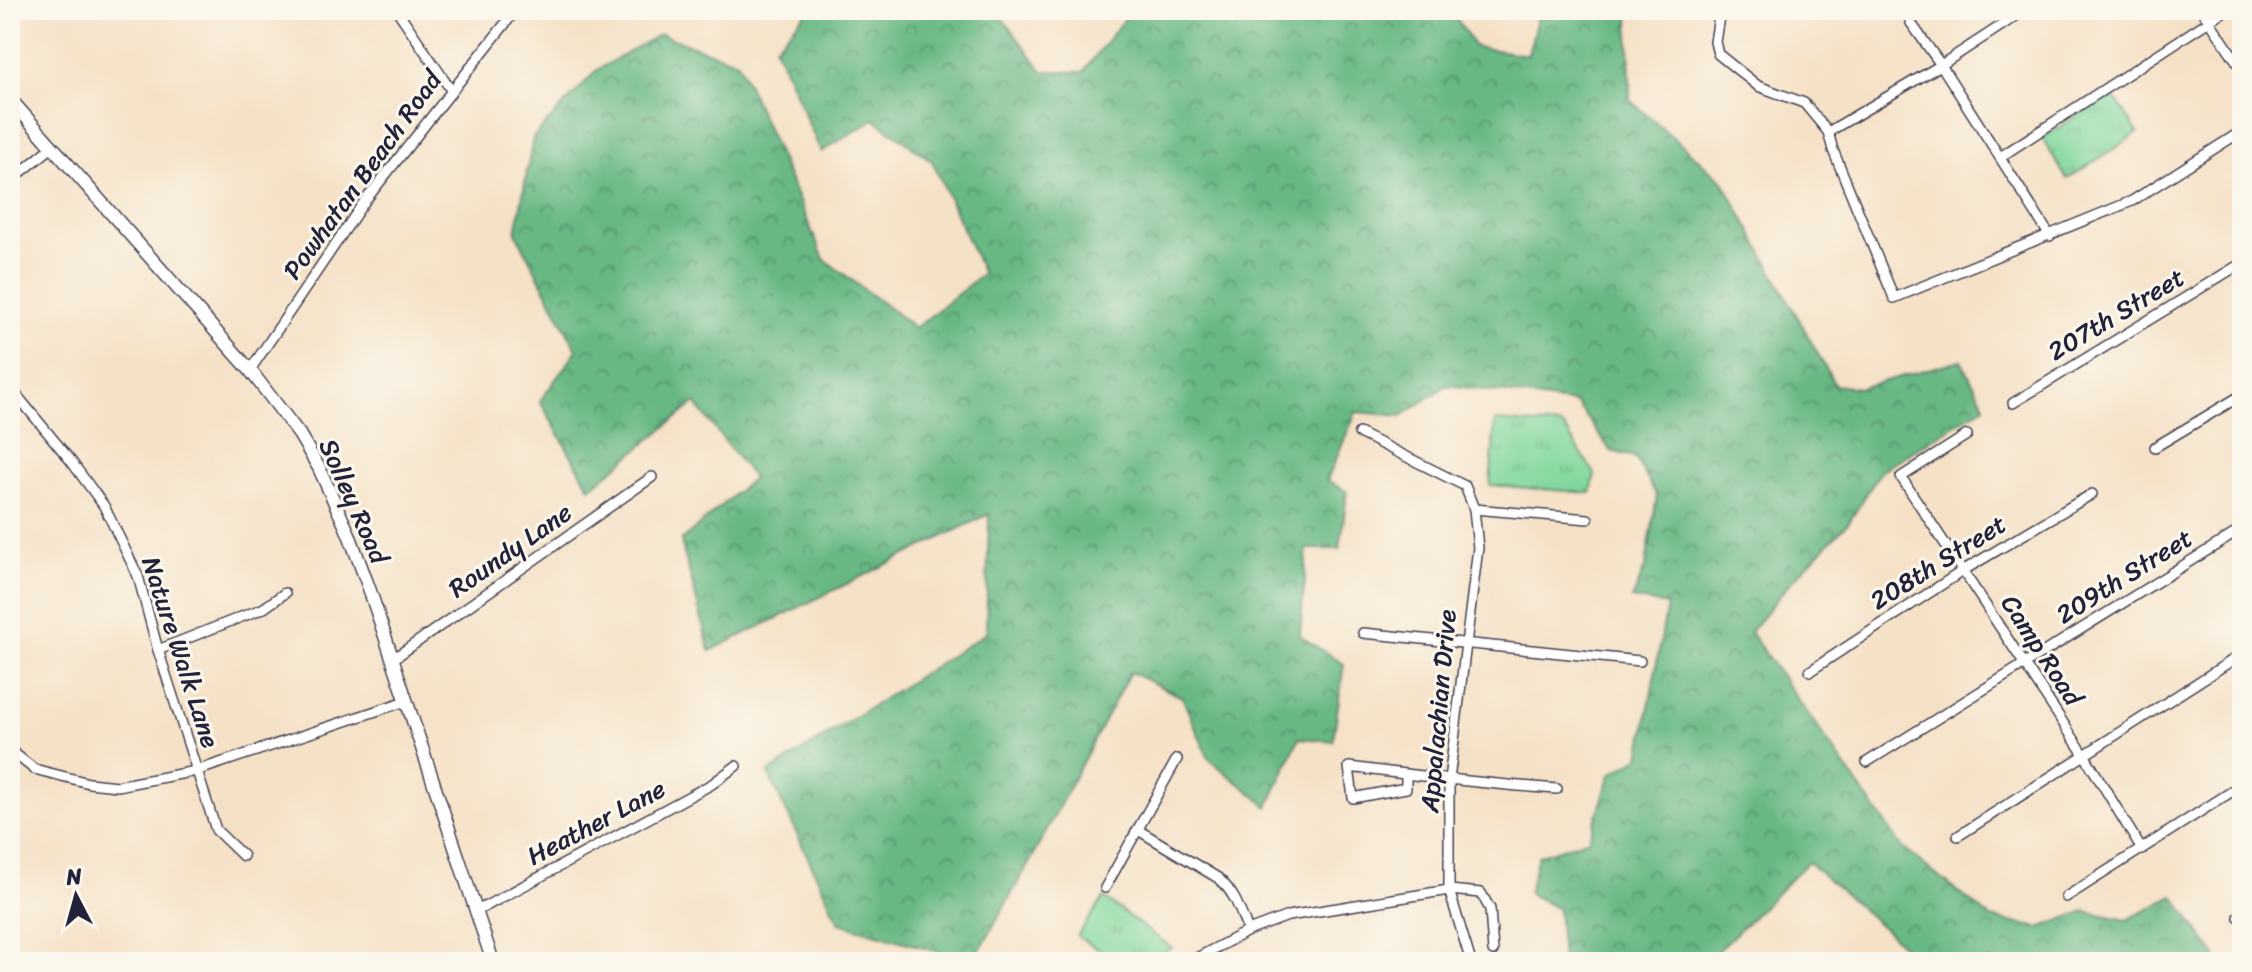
<svg xmlns="http://www.w3.org/2000/svg" width="2252" height="972" viewBox="0 0 2252 972" font-family="Sriracha,sans-serif">
  <style>
    .grass { fill: url(#grass-tufts); stroke: #507c6c; stroke-width: 2 }
    .forest { fill: url(#forest-crowns); stroke: #446d60; stroke-width: 2 }
    .lines { fill: none; stroke-linecap: round; stroke-linejoin: round }
    .street-casing { stroke: #423f50; stroke-width: 12 }
    .secondary-casing { stroke: #423f50; stroke-width: 15 }
    .street { stroke: #fff; stroke-width: 9 }
    .secondary { stroke: #fff; stroke-width: 12 }
    .labels { text-anchor: middle; dominant-baseline: central; stroke-width: 6; stroke-linejoin: round; paint-order: stroke }
    .street-label { font-size: 26px; fill: #22223b; stroke: #fbf7ec }
  </style>
  <defs>
    <pattern id="grass-tufts" width="24" height="20" patternUnits="userSpaceOnUse" patternTransform="scale(2)"><rect width="24" height="20" fill="#7fd79c"/><path d="M3 7l-1-3M5 7V3M7 7l1-3M15 17l-1-3M17 17v-4M19 17l1-3" fill="none" stroke="#6db887"/></pattern>
    <pattern id="forest-crowns" width="20" height="18" patternUnits="userSpaceOnUse" patternTransform="scale(2)"><rect width="20" height="18" fill="#67b884"/><path d="M2 6a3 3 0 1 1 6 0M12 15a3 3 0 1 1 6 0" fill="none" stroke="#54956d"/></pattern>
  </defs>
  <rect width="100%" height="100%" fill="#fbf7ec"/>
  <filter id="ink" filterUnits="userSpaceOnUse"><feTurbulence type="fractalNoise" baseFrequency=".0125" numOctaves="2"/><feDisplacementMap in="SourceGraphic" scale="16" xChannelSelector="R" yChannelSelector="G"/><feConvolveMatrix kernelMatrix="1 2 1 2 8 2 1 2 1" color-interpolation-filters="sRGB"/></filter>
  <filter id="wash" filterUnits="userSpaceOnUse"><feTurbulence type="fractalNoise" baseFrequency=".006" numOctaves="4" result="noise"/><feDisplacementMap in="SourceGraphic" scale="32" xChannelSelector="R" yChannelSelector="G"/><feGaussianBlur stdDeviation="1.8" result="paint"/><feColorMatrix in="noise" values="0 0 0 0 0 0 0 0 0 0 0 0 0 0 0 0 0 1.4 0 .05"/><feComposite in="paint" operator="in"/></filter>
  <g filter="url(#wash)">
    <rect width="100%" height="100%" fill="#f5e1c6"/>
    <!-- grass -->
    <g class="grass">
      <polygon points="2112,93 2138,133 2067,179 2042,138"/>
      <polygon points="1495,421 1563,426 1595,474 1591,493 1490,485"/>
      <path d="M 1104,898 L 1172,948 C 1131,972 1114,960 1077,936 Z"/>
    </g>
    <!-- forest -->
    <polygon class="forest" points="809,10 996,10 1043,71 1083,72 1131,10 1451,10 1475,47 1528,55 1539,10 1629,10 1630,100 1723,181 1835,385 1860,388 1961,360 1985,406 1881,471 1849,522 1789,584 1750,632 1903,848 1991,918 2039,928 2085,911 2127,920 2174,896 2220,962 1915,962 1898,941 1808,862 1707,962 1559,962 1562,960 1558,909 1528,893 1538,856 1589,839 1611,774 1640,757 1667,605 1632,599 1646,565 1657,496 1635,457 1611,451 1576,403 1448,385 1401,416 1356,412 1327,480 1347,492 1340,549 1307,549 1300,636 1344,664 1333,741 1299,738 1268,807 1209,759 1182,697 1130,672 1033,856 973,962 839,923 768,773 986,633 989,514 710,651 681,541 753,478 695,403 590,488 540,401 577,350 516,233 533,138 597,70 660,34 738,62 824,259 915,328 983,274 932,161 874,119 821,152 775,47"/>
  </g>
  <g filter="url(#ink)">
    <g class="lines">
      <defs>
        <g id="street">
          <polyline points="397,10 451,90"/>
          <polyline points="1720,10 1715,42 1718,54 1758,86 1804,103 1828,132 1833,150 1894,298 2132,201 2242,131"/>
          <polyline points="2202,10 2242,69"/>
          <polyline points="1911,23 1941,65 2050,236"/>
          <polyline points="1828,132 1941,65 2025,10"/>
          <polyline points="2000,157 2226,10"/>
          <polyline points="10,181 51,148"/>
          <polyline points="250,370 364,202 516,10"/>
          <polyline points="10,387 71,461 104,506 138,576 158,650 216,830 243,856"/>
          <polyline points="2013,403 2242,263"/>
          <polyline points="1359,433 1465,486 1474,509 1478,548 1449,780 1449,890 1471,962"/>
          <polyline points="1967,435 1901,477 2085,756 2142,850"/>
          <polyline points="2155,447 2242,395"/>
          <polyline points="1474,509 1588,519"/>
          <polyline points="1363,633 1640,661"/>
          <polyline points="158,650 264,608 285,593"/>
          <polyline points="393,659 652,477"/>
          <polyline points="1810,671 1964,570 2092,494"/>
          <polyline points="10,750 34,769 89,783 117,786 196,771 406,701"/>
          <polyline points="1867,762 2242,529"/>
          <path d="M 1406,775 L 1406,788 L 1353,798 L 1349,767 C 1418,776 1487,784 1557,789"/>
          <path d="M 1138,830 L 1218,878 C 1235,893 1240,910 1248,931"/>
          <polyline points="1958,836 2242,654"/>
          <polyline points="1105,888 1177,759"/>
          <polyline points="2066,897 2242,785"/>
          <polyline points="475,912 712,784 736,766"/>
          <polyline points="2239,917 2242,916"/>
          <polyline points="1189,962 1248,931 1288,916 1449,890 1481,893 1490,909 1493,951"/>
        </g>
        <polyline id="secondary" points="10,99 250,370 299,434 319,468 349,534 369,588 493,962"/>
      </defs>
      <!-- street casing -->
      <use href="#street" class="street-casing"/>
      <!-- secondary casing -->
      <use href="#secondary" class="secondary-casing"/>
      <!-- street -->
      <use href="#street" class="street"/>
      <!-- secondary -->
      <use href="#secondary" class="secondary"/>
    </g>
  </g>
  <g class="labels">
    <!-- street labels -->
    <g class="street-label">
      <text transform="translate(362 175) rotate(-54)">Powhatan Beach Road</text>
      <text transform="translate(2116 314) rotate(-31)">207th Street</text>
      <text transform="translate(354 501) rotate(66)">Solley Road</text>
      <text transform="translate(510 550) rotate(-35)">Roundy Lane</text>
      <text transform="translate(1938 562) rotate(-32)">208th Street</text>
      <text transform="translate(2124 576) rotate(-32)">209th Street</text>
      <text transform="translate(2042 650) rotate(57)">Camp Road</text>
      <text transform="translate(181 652) rotate(72)">Nature Walk Lane</text>
      <text transform="translate(1438 711) rotate(-85)">Appalachian Drive</text>
      <text transform="translate(596 822) rotate(-28)">Heather Lane</text>
    </g>
  </g>
  <!-- margin -->
  <rect width="2252" height="972" fill="none" stroke="#fbf7ec" stroke-width="40"/>
  <!-- north arrow -->
  <g transform="translate(76 896) rotate(354)" stroke="#fbf7ec" stroke-width="6" paint-order="stroke">
  <path d="M0-6L14 30L0 20L-14 30Z" fill="#22223b"/>
  <text y="-12" font-size="22" font-weight="bold" text-anchor="middle" fill="#22223b">N</text>
  </g>
</svg>
